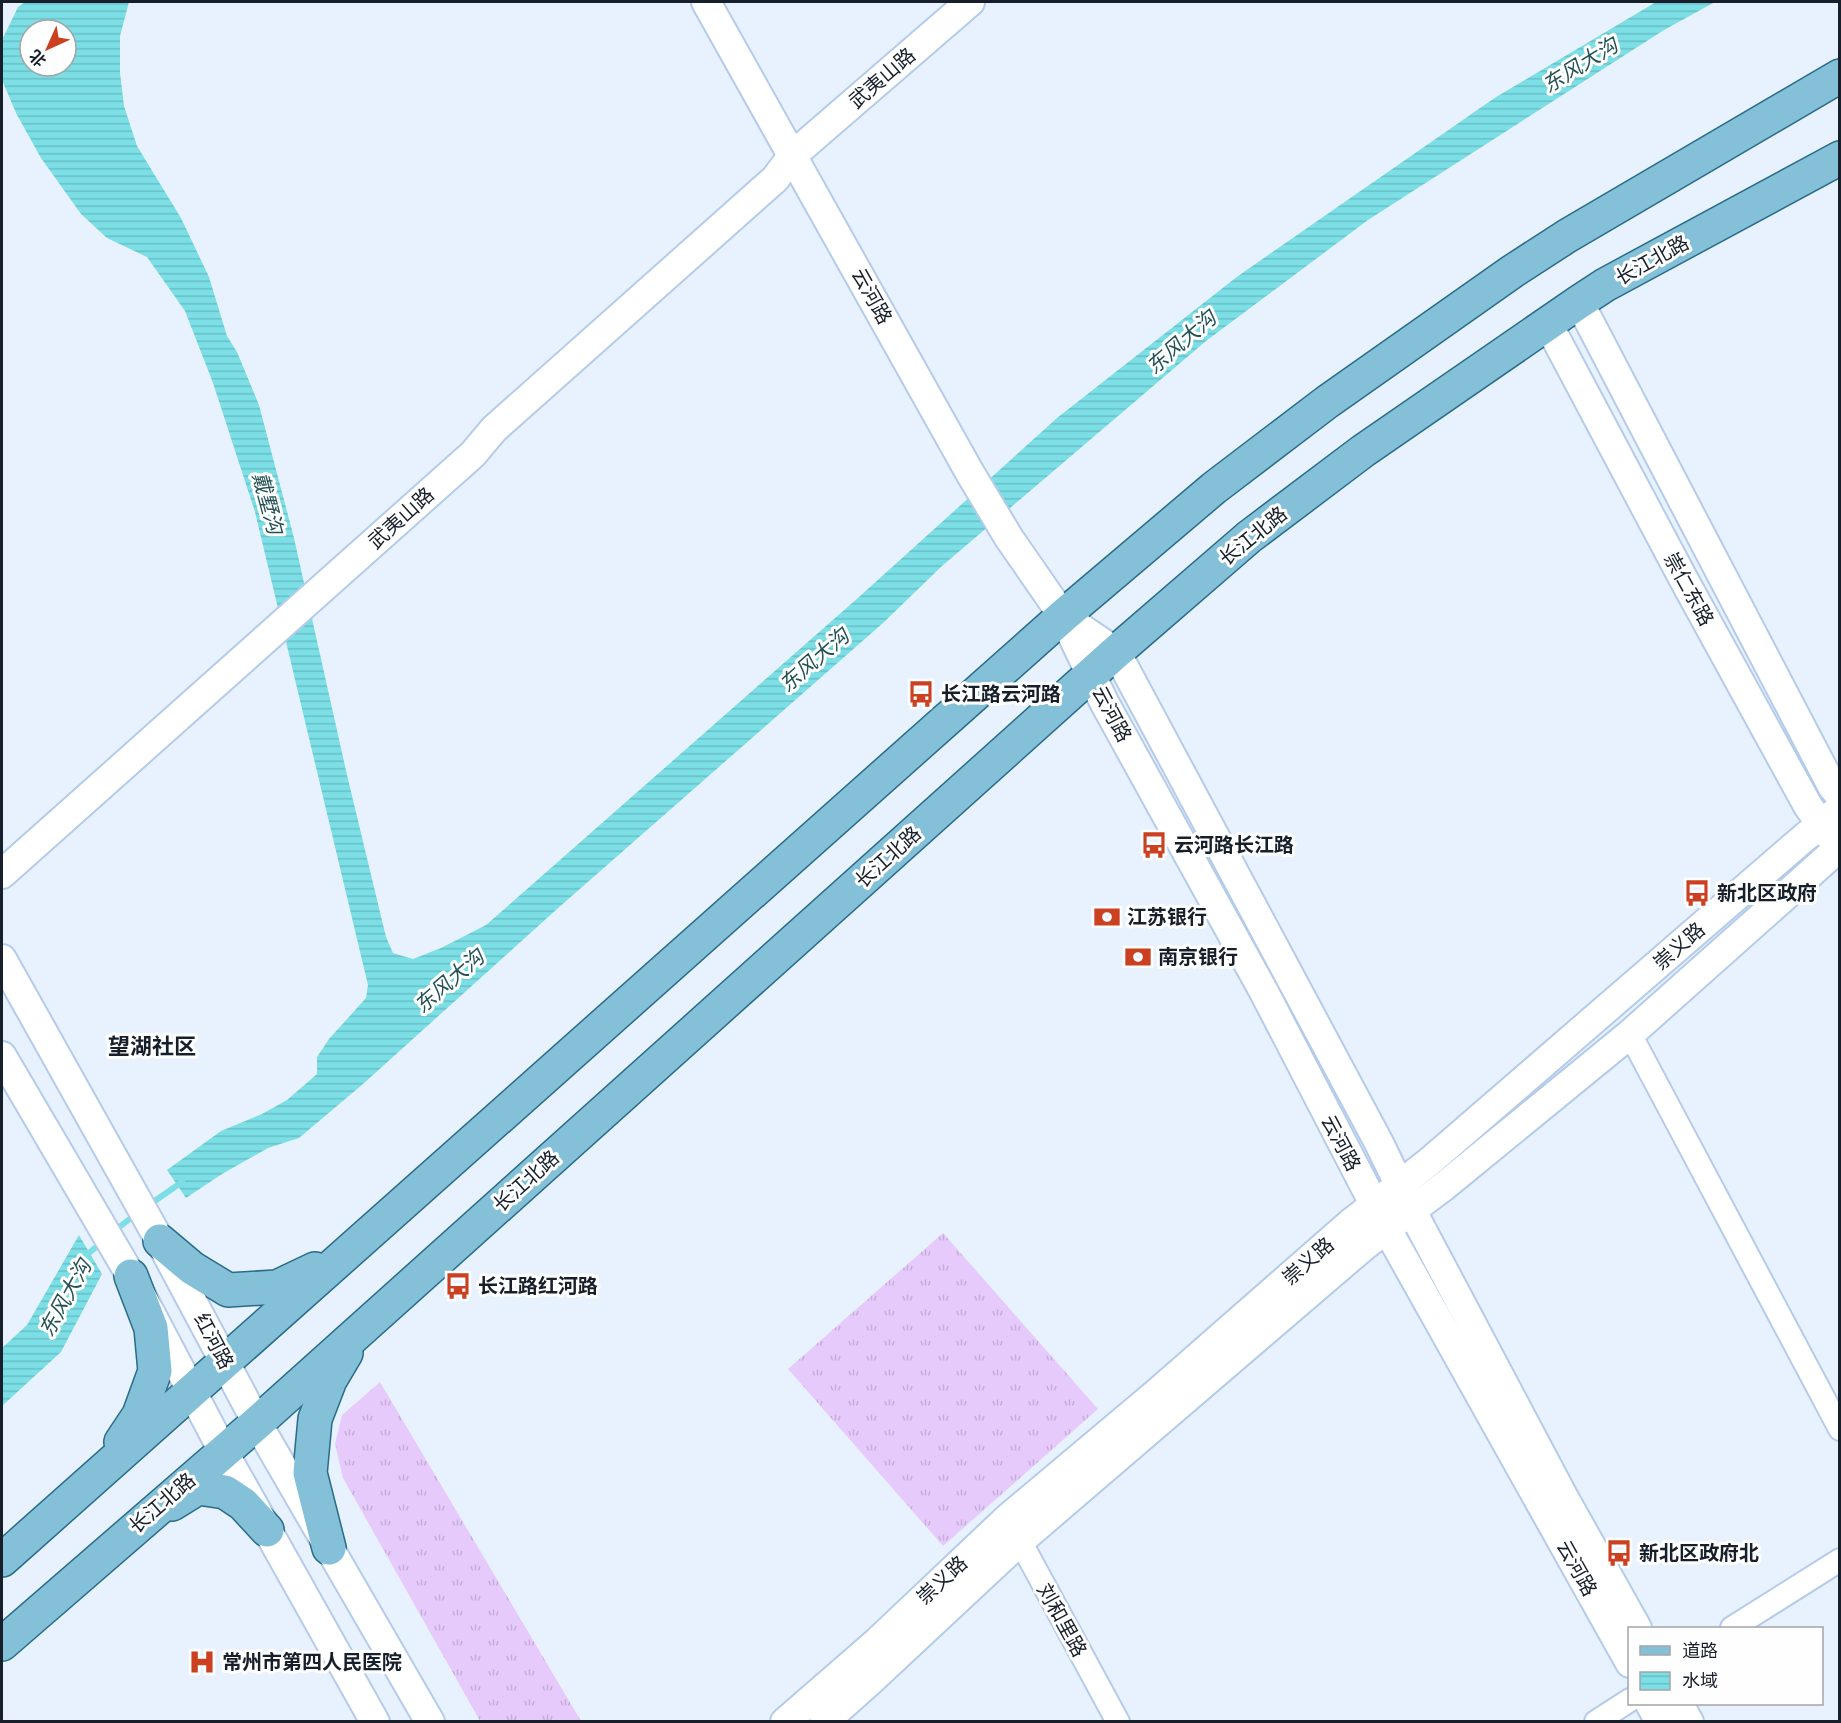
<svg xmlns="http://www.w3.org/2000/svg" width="1841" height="1723" viewBox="0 0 1841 1723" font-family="Cabin,'Noto Sans SC',sans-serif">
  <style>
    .grass { fill: url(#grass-tufts) }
    .water { fill: url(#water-rules); fill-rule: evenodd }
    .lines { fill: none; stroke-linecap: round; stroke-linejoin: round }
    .stream { stroke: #7bdfe5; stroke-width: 6 }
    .minor-casing { stroke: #b4cbea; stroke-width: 26 }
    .tertiary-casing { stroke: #b4cbea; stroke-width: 32 }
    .primary-casing { stroke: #296c89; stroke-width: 36 }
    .minor { stroke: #fff; stroke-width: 22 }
    .tertiary { stroke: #fff; stroke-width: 28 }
    .primary { stroke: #84c0d7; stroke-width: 33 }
    .labels { text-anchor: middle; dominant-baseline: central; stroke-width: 6; stroke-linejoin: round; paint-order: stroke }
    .street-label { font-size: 20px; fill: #171f2a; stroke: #fefefe }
    .poi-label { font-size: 20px; font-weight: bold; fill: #171f2a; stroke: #fefefe; text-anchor: start }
    .water-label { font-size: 21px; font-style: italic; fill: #255255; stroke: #fefefe }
    .quarter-label { font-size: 22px; font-weight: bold; fill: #171f2a; stroke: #fefefe }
  </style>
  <defs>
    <pattern id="grass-tufts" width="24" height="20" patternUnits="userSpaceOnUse" patternTransform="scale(1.5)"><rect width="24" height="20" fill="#e7cafc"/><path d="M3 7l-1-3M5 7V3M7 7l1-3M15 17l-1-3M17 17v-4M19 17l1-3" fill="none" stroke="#c5add8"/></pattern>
    <pattern id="water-rules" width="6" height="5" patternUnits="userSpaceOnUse" patternTransform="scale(1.5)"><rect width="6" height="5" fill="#7bdfe5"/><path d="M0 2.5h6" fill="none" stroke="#6abfc5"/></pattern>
  </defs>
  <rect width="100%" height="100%" fill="#e8f2ff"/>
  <!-- grass -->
  <g class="grass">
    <polygon points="943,1233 1098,1409 943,1546 788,1369"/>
    <polygon points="380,1382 581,1721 480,1721 343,1478 335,1444 342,1415"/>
  </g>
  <!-- water -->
  <g class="water">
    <path d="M 25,2 L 129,2 L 120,36 L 120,73 L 124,106 L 137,146 L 181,218 L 209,277 L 227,336 L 237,352 L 259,405 L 294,538 L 347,775 L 386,937 L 393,953 L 413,959 L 441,948 L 486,925 L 859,597 L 1057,418 L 1238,276 L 1496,97 L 1656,2 L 1715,2 L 1664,30 L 1368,220 L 1206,341 L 942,566 L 883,623 L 557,909 L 363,1084 L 299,1138 L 268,1148 L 222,1174 L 186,1198 L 167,1170 L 221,1131 L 262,1114 L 287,1100 L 317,1074 L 317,1057 L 329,1039 L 366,998 L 368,985 L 255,512 L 213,383 L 185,311 L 147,257 L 107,238 L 81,214 L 41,158 L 16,113 L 2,80 L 2,40 L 18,7 ZM 30,30 L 66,30 L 66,66 L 30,66 Z"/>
    <polygon points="79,1235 102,1274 61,1352 2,1406 2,1348 27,1325"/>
  </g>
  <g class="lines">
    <!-- stream -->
    <g class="stream">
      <polyline points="149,1205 182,1182"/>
      <polyline points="113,1232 136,1214"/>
      <polyline points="86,1260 89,1253 103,1241"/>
    </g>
    <defs>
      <g id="minor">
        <polyline points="1630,1034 1840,1429"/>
        <polyline points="1013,1528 1118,1722"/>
        <polyline points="1732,1628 1840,1560"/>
        <polyline points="1596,1722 1630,1700"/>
      </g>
      <g id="tertiary">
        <polyline points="706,2 970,473 1009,538 1063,616 1104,702 1264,992 1387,1229 1630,1663"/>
        <polyline points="1579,302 1832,786 1840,796"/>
        <polyline points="1548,324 1684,580 1808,806 1832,839"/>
        <polyline points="1063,616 1116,652 1379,1143 1412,1211 1563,1496 1637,1628"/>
        <polyline points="2,874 473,454 494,429 775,179 793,155 970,2"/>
        <polyline points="2,959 160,1241 257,1423 430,1722"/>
        <polyline points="2,1056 131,1276 223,1451 375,1722"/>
        <polyline points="1650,1704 1660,1722"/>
        <polyline points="1679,1704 1689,1722"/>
        <polyline points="785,1722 877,1642 1008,1518 1158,1392 1352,1222 1429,1162 1805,837 1840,809"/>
        <polyline points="824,1722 870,1681 1020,1541 1364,1246 1443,1187 1630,1034 1840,847"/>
      </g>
      <g id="primary">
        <polyline points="160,1241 192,1268 228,1290 277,1287 315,1269"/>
        <polyline points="121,1442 139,1415 155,1371 151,1328 131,1276"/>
        <polyline points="172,1504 198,1488 225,1492 243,1504 267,1530"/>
        <polyline points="329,1548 310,1473 315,1419 330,1380 346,1353"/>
        <polyline points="2,1560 1063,616 1214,488 1327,402 1513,271 1567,236 1840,76"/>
        <polyline points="2,1644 257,1423 1116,652 1249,537 1363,451 1579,302 1605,285 1840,158"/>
      </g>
    </defs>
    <!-- minor casing -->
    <use href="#minor" class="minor-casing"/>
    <!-- tertiary casing -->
    <use href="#tertiary" class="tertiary-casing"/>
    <!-- primary casing -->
    <use href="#primary" class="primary-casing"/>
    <!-- minor -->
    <use href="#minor" class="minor"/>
    <!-- tertiary -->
    <use href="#tertiary" class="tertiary"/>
    <!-- primary -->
    <use href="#primary" class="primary"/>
  </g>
  <!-- icons -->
  <defs>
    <symbol id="bus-bare" viewBox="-9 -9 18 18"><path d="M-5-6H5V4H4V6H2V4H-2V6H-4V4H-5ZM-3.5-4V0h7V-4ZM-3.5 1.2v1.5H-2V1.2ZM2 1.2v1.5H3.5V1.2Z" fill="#ca4020" stroke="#fefefe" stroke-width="2.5" paint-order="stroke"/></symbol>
    <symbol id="bank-bare" viewBox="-9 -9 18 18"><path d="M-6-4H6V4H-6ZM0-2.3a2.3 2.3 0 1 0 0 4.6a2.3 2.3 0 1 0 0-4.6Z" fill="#ca4020" stroke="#fefefe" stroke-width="2.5" paint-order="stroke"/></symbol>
    <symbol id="hospital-bare" viewBox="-9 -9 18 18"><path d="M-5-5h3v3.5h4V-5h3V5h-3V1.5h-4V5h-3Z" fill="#ca4020" stroke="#fefefe" stroke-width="2.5" paint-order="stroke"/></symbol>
  </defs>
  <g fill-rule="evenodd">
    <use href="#bus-bare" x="902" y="675" width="38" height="38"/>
    <use href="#bus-bare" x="1135" y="826" width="38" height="38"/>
    <use href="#bus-bare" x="1678" y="874" width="38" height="38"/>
    <use href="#bank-bare" x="1088" y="898" width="38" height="38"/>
    <use href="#bank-bare" x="1119" y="938" width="38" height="38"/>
    <use href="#bus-bare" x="439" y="1267" width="38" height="38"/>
    <use href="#bus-bare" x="1600" y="1534" width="38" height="38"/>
    <use href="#hospital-bare" x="183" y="1643" width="38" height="38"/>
  </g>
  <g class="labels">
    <!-- street labels -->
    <g class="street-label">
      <text transform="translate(882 78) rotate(-41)">武夷山路</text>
      <text transform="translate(1652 260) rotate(-29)">长江北路</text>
      <text transform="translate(872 296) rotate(61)">云河路</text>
      <text transform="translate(401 518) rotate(-42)">武夷山路</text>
      <text transform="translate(1253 536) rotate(-39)">长江北路</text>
      <text transform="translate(1689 589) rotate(61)">崇仁东路</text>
      <text transform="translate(1112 714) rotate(62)">云河路</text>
      <text transform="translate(888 857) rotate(-42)">长江北路</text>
      <text transform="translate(1679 946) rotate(-41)">崇义路</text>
      <text transform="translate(1341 1143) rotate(62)">云河路</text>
      <text transform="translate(526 1181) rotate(-42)">长江北路</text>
      <text transform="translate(1308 1261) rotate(-41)">崇义路</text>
      <text transform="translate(214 1341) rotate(62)">红河路</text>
      <text transform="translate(162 1503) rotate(-41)">长江北路</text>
      <text transform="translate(1577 1568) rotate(61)">云河路</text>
      <text transform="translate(942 1580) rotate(-43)">崇义路</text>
      <text transform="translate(1062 1620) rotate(61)">刘和里路</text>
    </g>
    <!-- poi labels -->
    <g class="poi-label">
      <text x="941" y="694">长江路云河路</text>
      <text x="1174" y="845">云河路长江路</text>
      <text x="1717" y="893">新北区政府</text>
      <text x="1127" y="917">江苏银行</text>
      <text x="1158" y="957">南京银行</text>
      <text x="478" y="1286">长江路红河路</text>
      <text x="1639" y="1553">新北区政府北</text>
      <text x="222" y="1662">常州市第四人民医院</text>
    </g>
    <!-- water labels -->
    <g class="water-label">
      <text transform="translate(1580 65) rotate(-32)">东风大沟</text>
      <text transform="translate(1181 342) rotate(-41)">东风大沟</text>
      <text transform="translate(268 503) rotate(75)">戴墅沟</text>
      <text transform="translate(814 660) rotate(-41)">东风大沟</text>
      <text transform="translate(449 981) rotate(-41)">东风大沟</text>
      <text transform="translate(65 1298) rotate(-61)">东风大沟</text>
    </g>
    <!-- quarter labels -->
    <g class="quarter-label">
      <text x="152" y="1046">望湖社区</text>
    </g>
  </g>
  <!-- border -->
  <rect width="1841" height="1723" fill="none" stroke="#171f2a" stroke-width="6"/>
  <!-- legend -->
  <rect x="1628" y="1627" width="195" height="78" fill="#fefefe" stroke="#a2a5a9" stroke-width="1.5"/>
  <rect x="1640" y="1646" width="30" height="9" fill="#84c0d7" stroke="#a2a5a9" stroke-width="1.5"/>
  <text x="1682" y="1657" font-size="18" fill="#171f2a">道路</text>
  <rect x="1640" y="1672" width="30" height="18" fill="url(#water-rules)" stroke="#a2a5a9" stroke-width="1.5"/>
  <text x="1682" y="1687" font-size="18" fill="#171f2a">水域</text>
  <!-- north arrow -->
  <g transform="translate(48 48) rotate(225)"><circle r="28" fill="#fefefe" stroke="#a2a5a9" stroke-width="1.5"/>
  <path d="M0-4.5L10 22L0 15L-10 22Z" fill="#ca4020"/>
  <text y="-9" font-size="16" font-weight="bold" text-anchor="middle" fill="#171f2a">北</text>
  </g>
</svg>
